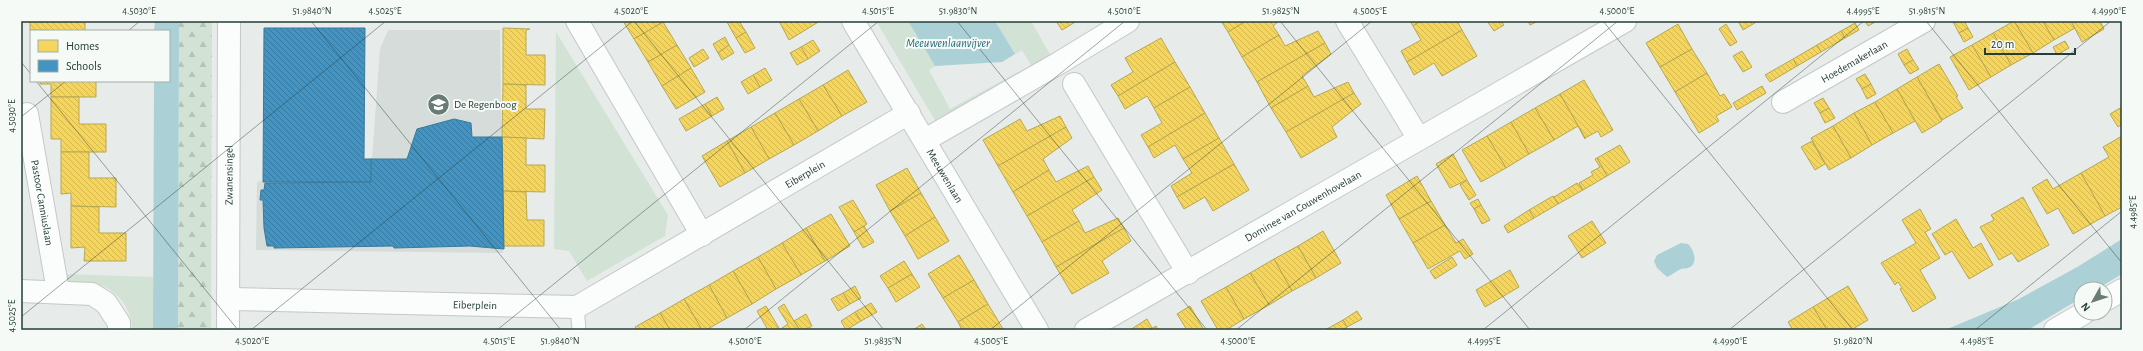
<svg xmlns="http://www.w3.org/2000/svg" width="2143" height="351" viewBox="0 0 2143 351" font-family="'Alegreya Sans',sans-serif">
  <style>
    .built { fill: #d5dcd9 }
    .green { fill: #d2e3d6 }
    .forest { fill: url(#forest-firs) }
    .water { fill: #abd0d6 }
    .homes { fill: url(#homes-back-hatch); stroke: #b7a851 }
    .schools { fill: url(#schools-back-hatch); stroke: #3a7a99 }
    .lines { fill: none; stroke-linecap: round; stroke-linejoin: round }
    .lane-casing { stroke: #c4c8c6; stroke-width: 15 }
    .street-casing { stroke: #c4c8c6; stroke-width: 24 }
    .secondary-casing { stroke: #c3c9c6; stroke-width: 24 }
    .lane { stroke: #fbfcfc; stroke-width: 13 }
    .street { stroke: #fbfcfc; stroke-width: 22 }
    .secondary { stroke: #fbfcfc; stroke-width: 22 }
    .ticks { fill: none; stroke: #253e37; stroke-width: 1; stroke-opacity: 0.45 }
    .labels { text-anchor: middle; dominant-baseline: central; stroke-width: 4; stroke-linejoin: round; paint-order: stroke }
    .street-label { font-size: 11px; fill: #253e37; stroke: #f5faf7 }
    .poi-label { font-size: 11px; fill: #253e37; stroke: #f5faf7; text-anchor: start }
    .water-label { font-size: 12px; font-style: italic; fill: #236876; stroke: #f5faf7 }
    .neatline { fill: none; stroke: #253e37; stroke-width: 1.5 }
    .ticks-label { font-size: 10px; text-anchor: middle; fill: #253e37 }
  </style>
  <defs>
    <pattern id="forest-firs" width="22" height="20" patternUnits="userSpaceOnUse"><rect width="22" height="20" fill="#d2e3d6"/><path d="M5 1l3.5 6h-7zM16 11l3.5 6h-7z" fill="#b4c4b8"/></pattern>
    <pattern id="homes-back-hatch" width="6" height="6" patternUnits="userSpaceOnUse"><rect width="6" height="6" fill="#f6d55c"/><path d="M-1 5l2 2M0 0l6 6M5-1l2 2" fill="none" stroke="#d3b851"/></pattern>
    <pattern id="schools-back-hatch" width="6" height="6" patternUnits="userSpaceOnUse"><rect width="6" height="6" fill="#4393c3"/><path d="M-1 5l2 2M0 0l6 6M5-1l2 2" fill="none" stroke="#38799f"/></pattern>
  </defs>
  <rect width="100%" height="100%" fill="#e7ebe9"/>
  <!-- built -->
  <polygon class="built" points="388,30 500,30 503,253 256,250 257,182 372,159 380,49"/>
  <!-- green -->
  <g class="green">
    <polygon points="876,21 908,21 935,66 929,70 950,109 1018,72 1022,79 939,127"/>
    <polygon points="995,21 1031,21 1051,56 1032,67 1022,50 1015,54"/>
    <polygon points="556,32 668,215 665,236 587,281 569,251 554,249"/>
    <path d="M 63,274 L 153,277 L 153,330 L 132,330 C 132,309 119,292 100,285 C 90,281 76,283 65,282 Z"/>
  </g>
  <!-- forest -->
  <polygon class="forest" points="179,21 212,21 211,330 178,330"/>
  <!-- water -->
  <g class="water">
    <polygon points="155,21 179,21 178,330 153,330 154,81 169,81 169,31 154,31"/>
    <polygon points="908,21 995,21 1015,54 1002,62 935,66"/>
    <polygon points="2122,239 2122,274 2097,289 2081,289 2081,298 2028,330 1945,330 2019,299 2079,266"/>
    <path d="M 1681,243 L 1688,244 C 1694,250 1699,264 1688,268 C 1685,269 1683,268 1681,269 C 1676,271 1672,275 1667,277 L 1657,268 L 1654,261 L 1657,255 Z"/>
  </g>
  <!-- homes -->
  <g class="homes">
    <polygon points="30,21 85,21 85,31 30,30"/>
    <polygon points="623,21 663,21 663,22 634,39"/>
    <polygon points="729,21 739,21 746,32 736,38 727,22"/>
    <polygon points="779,21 820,21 789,40"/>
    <polygon points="1056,21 1077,21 1062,30"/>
    <polygon points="1221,21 1246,21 1228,32"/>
    <polygon points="1246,21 1279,21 1273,26 1279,35 1242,57 1228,32"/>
    <polygon points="1410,21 1421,21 1413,26"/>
    <polygon points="1421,21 1457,21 1462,30 1407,62 1401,51 1421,40 1413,26"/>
    <polygon points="1487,21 1501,21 1504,25 1494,31"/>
    <polygon points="1528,21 1538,21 1530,25"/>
    <polygon points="1738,21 1758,21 1743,30"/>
    <polygon points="1865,21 1877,21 1868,26"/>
    <polygon points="1955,21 1964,21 1968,28 1959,33 1953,22"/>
    <polygon points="2014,21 2043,21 2054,40 2033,53"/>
    <polygon points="2014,21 2033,53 2011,65 1993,33"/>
    <polygon points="2043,21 2071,21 2075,28 2054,40"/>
    <polygon points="2071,21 2100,21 2104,29 2082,42"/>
    <polygon points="663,22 677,45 648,62 634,39"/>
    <polygon points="1855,23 1859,30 1845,38 1841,31"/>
    <polygon points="1678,24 1692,49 1660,67 1646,43"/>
    <polygon points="1726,24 1737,42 1730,46 1719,29"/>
    <polygon points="503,28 530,29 526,30 526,55 545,55 545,85 503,84"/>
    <polygon points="1968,28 1973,37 1964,42 1959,33"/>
    <polygon points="1462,30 1477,56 1442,76 1434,63 1414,75 1407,62"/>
    <polygon points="1318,31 1325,43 1257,82 1242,57 1279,35 1285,46"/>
    <polygon points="1841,31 1845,38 1821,52 1817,45"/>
    <polygon points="746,32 755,48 745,53 736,38"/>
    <polygon points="1993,33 2011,65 1991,77 1972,45"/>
    <polygon points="725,37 729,45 718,53 713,44"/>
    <polygon points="1161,38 1175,62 1118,96 1111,85 1133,72 1125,58"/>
    <polygon points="813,40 820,51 808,59 801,47"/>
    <polygon points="2065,41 2069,48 2057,55 2053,47"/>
    <polygon points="1325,43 1331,54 1302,76 1308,86 1271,108 1257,82"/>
    <polygon points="677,45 691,68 662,86 648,62"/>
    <polygon points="729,45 734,53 722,60 718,53"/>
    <polygon points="1817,45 1821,52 1797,66 1793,59"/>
    <polygon points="1972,45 1991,77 1969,90 1950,57"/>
    <polygon points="801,47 808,59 797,65 790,53"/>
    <polygon points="703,49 709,58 694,67 689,58"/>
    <polygon points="1692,49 1707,73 1675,92 1660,67"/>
    <polygon points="1907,49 1913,60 1904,65 1898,54"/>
    <polygon points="1742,51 1752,67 1743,72 1733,56"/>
    <polygon points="1793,59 1797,66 1770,82 1765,75"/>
    <polygon points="1913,60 1919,69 1910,74 1904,65"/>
    <polygon points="1175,62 1190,87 1154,108 1147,96 1125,109 1118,96"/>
    <polygon points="1939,64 1958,96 1956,97 1963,108 1942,120 1917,77"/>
    <polygon points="691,68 705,92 676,109 662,86"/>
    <polygon points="765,68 772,80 760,87 753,75"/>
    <polygon points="848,70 867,102 842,116 823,85"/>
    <polygon points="1707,73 1720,96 1724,94 1732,107 1716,116 1719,121 1699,133 1675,92"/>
    <polygon points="1865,74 1871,84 1862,89 1856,79"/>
    <polygon points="753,75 760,87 748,94 741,82"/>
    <polygon points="1917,77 1942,121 1922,133 1897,89"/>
    <polygon points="1584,80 1613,130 1601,137 1598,131 1585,138 1560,94"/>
    <polygon points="40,81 96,81 96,97 51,97 51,84 40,84"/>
    <polygon points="1348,82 1354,93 1286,132 1271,108 1308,86 1314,97"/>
    <polygon points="503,84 526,85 526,109 545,109 544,139 502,137"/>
    <polygon points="1871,84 1876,94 1867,99 1862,89"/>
    <polygon points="823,85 842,116 818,131 799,99"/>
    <polygon points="1762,86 1766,93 1737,110 1733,103"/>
    <polygon points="1190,87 1205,113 1148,147 1141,135 1162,123 1154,108"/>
    <polygon points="1897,89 1915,121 1893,133 1875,102"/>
    <polygon points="1354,93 1361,104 1332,127 1337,137 1301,158 1286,132"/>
    <polygon points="1560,94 1585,138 1585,139 1578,126 1554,140 1535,108"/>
    <polygon points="51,97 79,97 79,124 106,124 106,152 61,152 61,139 51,139"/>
    <polygon points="717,97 724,109 712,116 705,104"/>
    <polygon points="1823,98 1829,108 1820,113 1814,103"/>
    <polygon points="799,99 818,131 794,145 775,113"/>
    <polygon points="1875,102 1893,133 1872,145 1854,113"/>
    <polygon points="705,104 712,116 686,131 679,119"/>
    <polygon points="2122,107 2122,124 2118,127 2110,114"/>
    <polygon points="1535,108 1554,140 1529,154 1511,122"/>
    <polygon points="1829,108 1835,118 1825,123 1820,113"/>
    <polygon points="775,113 794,145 769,159 751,127"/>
    <polygon points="1205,113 1219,138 1183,159 1175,145 1154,158 1148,147"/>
    <polygon points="1854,113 1872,145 1851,158 1833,126"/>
    <polygon points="1060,116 1066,127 998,166 983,140 1020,119 1027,131"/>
    <polygon points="1511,122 1529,154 1506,168 1487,136"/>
    <polygon points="1833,126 1851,158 1829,170 1811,138"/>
    <polygon points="751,127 769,159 745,173 727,141"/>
    <polygon points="1066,127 1072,138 1043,159 1049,170 1013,192 998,166"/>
    <polygon points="1487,136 1506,168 1481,182 1462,150"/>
    <polygon points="2122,136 2122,207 2105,216 2081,173 2109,157 2103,147"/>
    <polygon points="502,137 526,138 526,165 545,165 545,192 503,191"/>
    <polygon points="1219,138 1234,164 1177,197 1171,186 1192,173 1183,159"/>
    <polygon points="727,141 745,173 720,187 702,156"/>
    <polygon points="1812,141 1825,164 1815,170 1801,147"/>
    <polygon points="1620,145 1630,162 1607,176 1597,158"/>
    <polygon points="61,152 89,152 89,178 116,178 116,207 71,206 71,193 61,194"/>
    <polygon points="1453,154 1467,180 1450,188 1436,164"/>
    <polygon points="1597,158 1607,176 1583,190 1579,183 1593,175 1591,172 1600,167 1595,159"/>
    <polygon points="1234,164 1249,190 1213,211 1205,197 1184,209 1177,197"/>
    <polygon points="1088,166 1094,177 1027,216 1013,192 1049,170 1056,182"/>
    <polygon points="907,168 921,193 890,211 876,185"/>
    <polygon points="2081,173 2105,216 2073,234 2058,208 2047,214 2032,188 2047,179 2053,189"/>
    <polygon points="1417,176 1431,201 1399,219 1386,195"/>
    <polygon points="1094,177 1102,190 1072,210 1079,221 1042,242 1027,216"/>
    <polygon points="1467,180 1476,195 1469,200 1460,185"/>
    <polygon points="1577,183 1583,190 1558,204 1554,197"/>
    <polygon points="503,191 526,192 527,220 544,220 544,246 503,246"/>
    <polygon points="921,193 935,217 905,236 890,211"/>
    <polygon points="1553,196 1558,204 1534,218 1529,210"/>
    <polygon points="2023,197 2049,245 2018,262 2012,253 1999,260 1980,227 1994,220 1991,215"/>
    <polygon points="1478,199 1481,205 1474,209 1470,203"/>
    <polygon points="853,200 867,224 854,232 839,207"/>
    <polygon points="1431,201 1445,225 1413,243 1399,219"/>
    <polygon points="1481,205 1490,220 1482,224 1474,209"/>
    <polygon points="71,206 99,207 99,233 126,233 126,261 84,261 85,247 71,248"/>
    <polygon points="1920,209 1931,229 1925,232 1940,258 1920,270 1936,298 1913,312 1900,289 1902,288 1898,282 1895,285 1881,263 1916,243 1902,220"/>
    <polygon points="1529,210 1534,218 1508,233 1504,226"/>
    <polygon points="831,214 850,246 825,261 806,228"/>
    <polygon points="935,217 949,241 918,259 905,236"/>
    <polygon points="1118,218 1124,228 1056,267 1042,242 1079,221 1085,233"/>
    <polygon points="1956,219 1973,248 1981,243 1993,265 1969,279 1952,251 1945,255 1932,234"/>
    <polygon points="1592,221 1606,243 1582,258 1568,236"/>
    <polygon points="1445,225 1456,243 1463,239 1473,254 1465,259 1460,251 1428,269 1413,243"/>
    <polygon points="864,226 874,242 863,248 854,232"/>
    <polygon points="806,228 825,261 801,275 782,243"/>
    <polygon points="1124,228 1131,241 1102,261 1109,273 1072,294 1056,267"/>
    <polygon points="1323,231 1341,263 1316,278 1298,246"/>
    <polygon points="782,243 801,275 776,289 758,257"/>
    <polygon points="1298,246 1316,278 1292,291 1274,259"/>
    <polygon points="959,255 974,280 943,298 928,274"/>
    <polygon points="758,257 776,289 752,304 733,271"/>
    <polygon points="1452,257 1457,265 1435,279 1430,271"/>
    <polygon points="1274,259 1292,291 1269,305 1250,273"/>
    <polygon points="904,261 912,274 888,288 880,276"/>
    <polygon points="1510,270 1519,287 1485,307 1476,290"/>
    <polygon points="733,271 752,304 727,318 709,285"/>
    <polygon points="1250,273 1269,305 1244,319 1226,287"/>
    <polygon points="912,274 920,287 896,302 888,288"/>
    <polygon points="974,280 988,304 958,322 943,298"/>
    <polygon points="709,285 727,318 706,330 702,330 684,299"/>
    <polygon points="855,286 861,298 850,304 843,293"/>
    <polygon points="1848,286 1868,320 1851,330 1827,330 1813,307"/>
    <polygon points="1226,287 1244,319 1226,330 1218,330 1201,301"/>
    <polygon points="843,293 850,304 838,311 831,299"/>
    <polygon points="684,299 702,330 670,330 660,313"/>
    <polygon points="871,303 877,312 861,321 855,312"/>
    <polygon points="784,304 794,321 800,330 783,330 782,328 788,324 778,308"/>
    <polygon points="988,304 1003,329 962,330 958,322"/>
    <polygon points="766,306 780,330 768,330 757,311"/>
    <polygon points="1190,306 1204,330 1187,330 1177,314"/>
    <polygon points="1813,307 1827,330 1793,330 1788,322"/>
    <polygon points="1357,311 1362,319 1347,327 1343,320"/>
    <polygon points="855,312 861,321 846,330 841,321"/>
    <polygon points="660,313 670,330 637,330 635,327"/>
    <polygon points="806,314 812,326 805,330 800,330 794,321"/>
    <polygon points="1147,319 1152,328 1148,330 1130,330"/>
    <polygon points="1343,320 1347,327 1342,330 1325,330"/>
    <polygon points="922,324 926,330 913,330"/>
    <polygon points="1156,326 1158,330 1149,330"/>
  </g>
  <!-- schools -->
  <g class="schools">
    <polygon points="264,28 365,28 364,159 372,159 371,182 263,182"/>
    <polygon points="454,119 471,123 472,137 502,137 504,249 470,246 394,248 393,246 274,248 274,246 267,246 264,228 263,200 260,200 261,190 264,190 265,183 371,182 371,159 407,159 417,129"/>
  </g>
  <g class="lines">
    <defs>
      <polyline id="lane" points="577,307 579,330"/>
      <g id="street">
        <polyline points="577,21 702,235"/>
        <path id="s1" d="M 853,21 L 1037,330"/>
        <polyline points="1347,21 1419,139"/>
        <polyline points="1074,84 1188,273"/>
        <path id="s2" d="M 1783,102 L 1924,21"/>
        <path id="s3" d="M 27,114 L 58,291"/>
        <polyline points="925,140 1059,63 1128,21"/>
        <polyline points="21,291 92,294 106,303 119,323 119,330"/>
        <path id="s4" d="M 229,299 L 577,307 L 909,113"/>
        <path id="s5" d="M 228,330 L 229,21"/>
        <path id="s6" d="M 1086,330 L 1625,21"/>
      </g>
      <g id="secondary">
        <polyline points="2105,300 2122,290"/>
        <polyline points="2055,330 2084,313"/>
      </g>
    </defs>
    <!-- lane casing -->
    <use href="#lane" class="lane-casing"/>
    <!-- street casing -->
    <use href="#street" class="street-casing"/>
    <!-- secondary casing -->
    <use href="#secondary" class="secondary-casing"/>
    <!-- lane -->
    <use href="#lane" class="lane"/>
    <!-- street -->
    <use href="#street" class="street"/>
    <!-- secondary -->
    <use href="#secondary" class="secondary"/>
  </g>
  <!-- ticks -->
  <path class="ticks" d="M 311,21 L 561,330M 634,21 L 884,330M 957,21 L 1207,330M 1280,21 L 1530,330M 1603,21 L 1853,330M 1926,21 L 2122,263M 128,31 L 140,21M 21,62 L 31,74M 36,81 L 238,330M 21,117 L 66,81M 21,317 L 386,21M 251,330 L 633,21M 497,330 L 879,21M 744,330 L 1125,21M 990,330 L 1372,21M 1236,330 L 1618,21M 1483,330 L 1864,21M 1729,330 L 2111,21M 1975,330 L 2122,211"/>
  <!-- icons -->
  <defs>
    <symbol id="school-disc" viewBox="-11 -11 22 22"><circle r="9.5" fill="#697b75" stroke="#f5faf7"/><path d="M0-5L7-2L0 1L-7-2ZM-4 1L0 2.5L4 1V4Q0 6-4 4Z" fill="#fff"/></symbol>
  </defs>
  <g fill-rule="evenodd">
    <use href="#school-disc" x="426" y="92" width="25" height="25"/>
  </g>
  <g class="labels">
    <!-- street labels -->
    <g class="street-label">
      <text stroke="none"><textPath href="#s2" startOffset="82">Hoedemakerlaan</textPath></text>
      <text stroke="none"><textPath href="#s4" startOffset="612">Eiberplein</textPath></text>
      <text stroke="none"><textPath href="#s1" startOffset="180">Meeuwenlaan</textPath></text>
      <text stroke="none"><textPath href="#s5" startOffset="155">Zwanensingel</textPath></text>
      <text stroke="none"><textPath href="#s3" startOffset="90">Pastoor Canniuslaan</textPath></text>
      <text stroke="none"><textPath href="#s6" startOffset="250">Dominee van Couwenhovelaan</textPath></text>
      <text stroke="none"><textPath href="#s4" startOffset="246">Eiberplein</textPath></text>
    </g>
    <!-- poi labels -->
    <g class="poi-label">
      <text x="454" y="104">De Regenboog</text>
    </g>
    <!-- water labels -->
    <g class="water-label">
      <text x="948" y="43">Meeuwenlaanvijver</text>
    </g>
  </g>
  <!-- border -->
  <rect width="2143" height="351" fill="none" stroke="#f5faf7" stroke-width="44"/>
  <!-- legend -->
  <rect x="30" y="30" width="140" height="52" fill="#f5faf7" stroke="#a2afaa"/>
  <rect x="38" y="40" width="20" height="12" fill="#f6d55c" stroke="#a2afaa"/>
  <text x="66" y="50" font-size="12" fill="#253e37">Homes</text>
  <rect x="38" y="60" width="20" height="12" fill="#4393c3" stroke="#a2afaa"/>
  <text x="66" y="70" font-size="12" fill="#253e37">Schools</text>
  <!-- north arrow -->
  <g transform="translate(2093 301) rotate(231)"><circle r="19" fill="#f5faf7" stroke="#a2afaa"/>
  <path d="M0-3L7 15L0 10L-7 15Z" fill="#697b75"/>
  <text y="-6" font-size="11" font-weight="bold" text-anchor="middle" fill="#253e37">N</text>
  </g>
  <!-- scale -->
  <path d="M1985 48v6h90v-6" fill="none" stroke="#253e37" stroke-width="2"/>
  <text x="1991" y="48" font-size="12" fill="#253e37" stroke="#f5faf7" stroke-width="3" paint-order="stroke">20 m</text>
  <rect x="22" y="22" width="2099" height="307" class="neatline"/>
  <g class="ticks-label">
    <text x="139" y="14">4.5030°E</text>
    <text x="312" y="14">51.9840°N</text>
    <text x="385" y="14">4.5025°E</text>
    <text x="631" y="14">4.5020°E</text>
    <text x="878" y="14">4.5015°E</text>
    <text x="958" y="14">51.9830°N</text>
    <text x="1124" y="14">4.5010°E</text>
    <text x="1281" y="14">51.9825°N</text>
    <text x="1370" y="14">4.5005°E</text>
    <text x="1617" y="14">4.5000°E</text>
    <text x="1863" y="14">4.4995°E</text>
    <text x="1927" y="14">51.9815°N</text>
    <text x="2109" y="14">4.4990°E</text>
    <text transform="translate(11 116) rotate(-90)" y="4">4.5030°E</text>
    <text transform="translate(2132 212) rotate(-90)" y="4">4.4985°E</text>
    <text transform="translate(11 316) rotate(-90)" y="4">4.5025°E</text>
    <text x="252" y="344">4.5020°E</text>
    <text x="499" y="344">4.5015°E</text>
    <text x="560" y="344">51.9840°N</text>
    <text x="745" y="344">4.5010°E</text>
    <text x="883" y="344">51.9835°N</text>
    <text x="991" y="344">4.5005°E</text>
    <text x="1238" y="344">4.5000°E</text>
    <text x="1484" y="344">4.4995°E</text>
    <text x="1730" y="344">4.4990°E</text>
    <text x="1853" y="344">51.9820°N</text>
    <text x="1977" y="344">4.4985°E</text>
  </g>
</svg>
